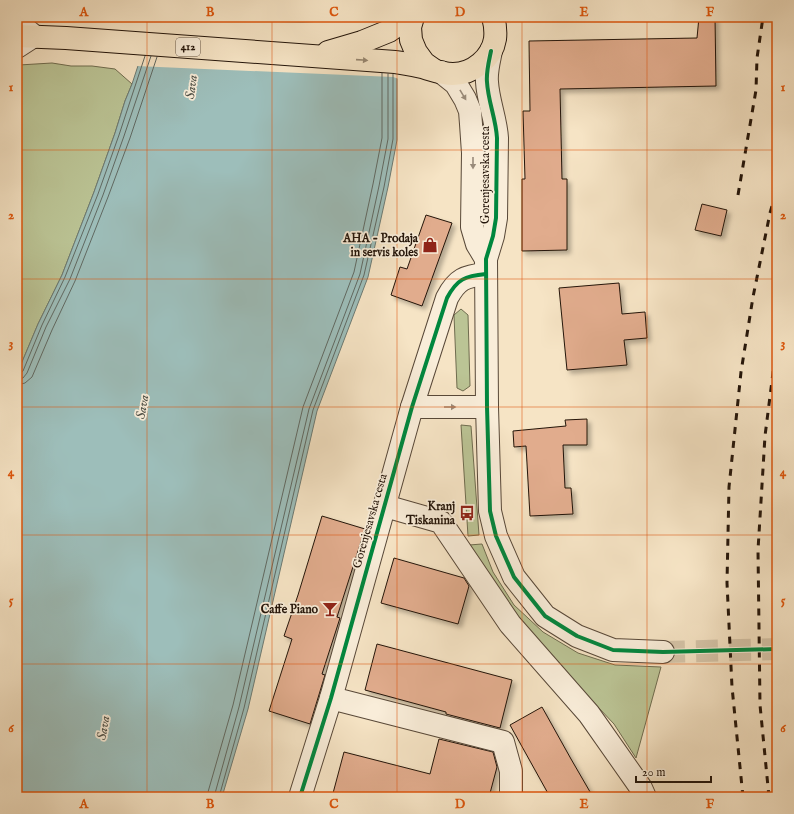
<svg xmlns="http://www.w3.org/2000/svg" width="794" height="814" viewBox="0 0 794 814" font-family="'IM FELL English',serif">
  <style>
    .green { fill: #bbc495; stroke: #6f6c4f }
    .water { fill: #9dbeba; stroke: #6c7a73 }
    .pier { fill: #f6e4c5 }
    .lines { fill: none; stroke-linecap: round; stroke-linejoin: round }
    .shore { stroke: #606962; stroke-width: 1 }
    .building { fill: #e1ac8d; stroke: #231409; filter: url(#shadow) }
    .street-tunnel { stroke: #d6c5a9; stroke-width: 22; stroke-dasharray: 22 11; stroke-linecap: butt }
    .street-casing { stroke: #584838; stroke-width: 24 }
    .primary-casing { stroke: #231409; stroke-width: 24 }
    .street { stroke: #f9edd9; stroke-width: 22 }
    .primary { stroke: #f6e4c5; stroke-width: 22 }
    .rail { stroke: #231409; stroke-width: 3; stroke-dasharray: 7 7; stroke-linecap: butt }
    .cycleway-casing { stroke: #f9edd9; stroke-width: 6 }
    .cycleway { stroke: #00873e; stroke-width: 4 }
    .oneway { fill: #978670 }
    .oneway2 { fill: #998b7b }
    .grid { fill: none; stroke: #de560c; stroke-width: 1; stroke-opacity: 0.55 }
    .labels { text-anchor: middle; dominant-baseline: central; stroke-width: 3.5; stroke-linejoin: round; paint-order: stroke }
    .shield { fill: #f9edd9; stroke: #635547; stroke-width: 1 }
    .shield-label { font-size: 11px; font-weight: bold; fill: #231409 }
    .street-label { font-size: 12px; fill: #231409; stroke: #f9edd9 }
    .poi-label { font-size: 12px; font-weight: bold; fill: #231409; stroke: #f9edd9; text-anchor: end }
    .water-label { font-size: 13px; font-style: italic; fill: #4e5047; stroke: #f9edd9 }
    .neatline { fill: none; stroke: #de560c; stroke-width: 1.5 }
    .grid-label { font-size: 13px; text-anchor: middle; font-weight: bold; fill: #de560c }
  </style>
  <defs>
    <filter id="shadow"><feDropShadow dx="3.5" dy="3.5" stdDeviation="2" flood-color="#0004"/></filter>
  </defs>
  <rect width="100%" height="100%" fill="#f6e4c5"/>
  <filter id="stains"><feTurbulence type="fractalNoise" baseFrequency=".005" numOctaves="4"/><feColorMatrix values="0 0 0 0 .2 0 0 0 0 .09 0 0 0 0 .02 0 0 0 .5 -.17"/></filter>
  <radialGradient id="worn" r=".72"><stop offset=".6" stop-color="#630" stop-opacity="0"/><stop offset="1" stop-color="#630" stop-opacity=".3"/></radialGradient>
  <!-- green -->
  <g class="green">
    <polygon points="52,63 71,66 92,66 115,69 132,84 125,101 115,133 94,192 62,275 38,324 17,374 17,66 19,65"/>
    <polygon points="461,309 468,315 470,386 463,391 457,388 454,315"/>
    <polygon points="461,425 471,426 479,535 468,536"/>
    <polygon points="482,544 493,572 514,605 543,632 578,653 615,665 661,667 636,758 614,724 551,657 511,612 469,545"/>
  </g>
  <!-- water -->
  <polygon class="water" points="154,17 397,17 397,140 388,187 368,277 317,411 248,709 222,797 17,797 17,374 38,324 62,275 94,192 115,133 125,101 132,84"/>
  <!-- pier -->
  <polygon class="pier" points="151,17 302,23 339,20 346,17 399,17 399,79 393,77 136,66"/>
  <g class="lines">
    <!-- shore -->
    <g class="shore">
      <polyline points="17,374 20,373 23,371 42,325 65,277 98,194 119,135 145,56"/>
      <polyline points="17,379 23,378 27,373 46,327 70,279 103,195 124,136 151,56"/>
      <polyline points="17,385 25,383 32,377 52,330 75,281 108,197 130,138 157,57"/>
      <polyline points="208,797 208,792 233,705 303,407 354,272 373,184 382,138 382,73"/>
      <polyline points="214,797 239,707 309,409 360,274 379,186 388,139 388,74"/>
      <polyline points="219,797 244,708 313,410 364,275 384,187 393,139 393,74"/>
    </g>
  </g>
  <!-- building -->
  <g class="building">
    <polygon points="699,17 715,17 716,86 560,89 562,179 567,179 567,250 522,251 522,179 525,179 523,111 530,111 529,41 697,38"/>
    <polygon points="702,204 727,210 721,236 695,230"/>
    <polygon points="426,215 452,223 422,306 391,295 400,267 407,269"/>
    <polygon points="619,283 622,314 645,312 647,338 624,340 627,365 567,370 559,288"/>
    <polygon points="587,419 587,445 563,445 565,488 571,488 573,514 530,516 526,446 514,447 513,431 566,426 565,420"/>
    <polygon points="322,516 365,529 337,617 340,618 322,674 325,675 310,724 269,711 292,639 284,636 298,595"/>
    <polygon points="394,558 464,578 469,586 458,624 381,603"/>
    <polygon points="377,644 512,680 500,728 446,714 446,712 365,690"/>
    <polygon points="542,707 571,759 593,797 550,797 510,725"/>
    <polygon points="439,739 493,752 497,767 489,797 332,797 344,752 430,774"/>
  </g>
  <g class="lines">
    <!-- street-tunnel -->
    <polyline class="street-tunnel" points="663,652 777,649"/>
    <defs>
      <g id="street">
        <polyline points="17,22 34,36 17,47"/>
        <path d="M 491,51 C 489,61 486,72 487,82 C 488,101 496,119 497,138 L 496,218 L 493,236 L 486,259 L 487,407 L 490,511 L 496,536 L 514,577 L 545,616 L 577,636 L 613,650 L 663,652"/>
        <polyline points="441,72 456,84 465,99 470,111 471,124 473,153 472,227 477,244 486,259"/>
        <polyline points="412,407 487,407"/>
        <polyline points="385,506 441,522 510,624 589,714 641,788 645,797"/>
        <polyline points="331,698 503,742 511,771 511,797"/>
        <path d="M 300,797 L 331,698 L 412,407 L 447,298 C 457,279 465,276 486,274"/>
      </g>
      <g id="primary">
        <polyline points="413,17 410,27 411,40 416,52 424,63 434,70"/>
        <path d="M 17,36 L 66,38 L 395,62 C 404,63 413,65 422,67 C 432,70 443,74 453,74 C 473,74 492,58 495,39 C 496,31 495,24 493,17"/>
        <polyline points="328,52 362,42 389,31 409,17"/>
      </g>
    </defs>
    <!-- street casing -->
    <use href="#street" class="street-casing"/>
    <!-- primary casing -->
    <use href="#primary" class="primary-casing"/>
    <!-- street -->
    <use href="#street" class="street"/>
    <!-- primary -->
    <use href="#primary" class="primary"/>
    <!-- rail -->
    <g class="rail">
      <polyline points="738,195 756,90 757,58 763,17"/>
      <polyline points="743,797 732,687 727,583 729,487 741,372 753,297 770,213 777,189"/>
      <polyline points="769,797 760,705 758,550 765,436 777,341"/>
    </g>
    <defs>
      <g id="cycleway">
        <path d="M 491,51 C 489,61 486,72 487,82 C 488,101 496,119 497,138 L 496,218 L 493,236 L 486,259 L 487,407 L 490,511 L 496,536 L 514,577 L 545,616 L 577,636 L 613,650 L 663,652 L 777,649"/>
        <path d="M 300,797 L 331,698 L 412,407 L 447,298 C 457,279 465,276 486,274"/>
      </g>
    </defs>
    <!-- cycleway casing -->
    <use href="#cycleway" class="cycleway-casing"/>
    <!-- cycleway -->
    <use href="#cycleway" class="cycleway"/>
  </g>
  <!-- one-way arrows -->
  <defs><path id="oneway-solid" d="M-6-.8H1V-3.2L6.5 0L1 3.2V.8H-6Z"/></defs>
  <use class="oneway" href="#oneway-solid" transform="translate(362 60) rotate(4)"/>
  <g class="oneway2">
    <use href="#oneway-solid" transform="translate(463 95) rotate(59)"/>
    <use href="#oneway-solid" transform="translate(473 163) rotate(90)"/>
    <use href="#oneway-solid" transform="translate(450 407)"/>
  </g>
  <!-- grid -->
  <path class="grid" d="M 147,17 L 147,797M 272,17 L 272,797M 397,17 L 397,797M 522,17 L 522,797M 647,17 L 647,797M 17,150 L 777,150M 17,279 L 777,279M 17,407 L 777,407M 17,535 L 777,535M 17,664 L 777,664"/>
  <!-- icons -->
  <defs>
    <symbol id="shop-bare" viewBox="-9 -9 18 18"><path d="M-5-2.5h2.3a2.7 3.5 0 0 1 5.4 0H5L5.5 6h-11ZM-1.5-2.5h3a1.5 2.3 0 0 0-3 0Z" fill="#8f2418" stroke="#f9edd9" stroke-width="2.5" paint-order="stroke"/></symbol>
    <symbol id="bus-bare" viewBox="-9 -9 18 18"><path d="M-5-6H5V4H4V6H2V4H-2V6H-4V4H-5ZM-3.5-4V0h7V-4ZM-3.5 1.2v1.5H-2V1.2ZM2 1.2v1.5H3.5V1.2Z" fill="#8f2418" stroke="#f9edd9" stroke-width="2.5" paint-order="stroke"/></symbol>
    <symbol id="bar-bare" viewBox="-9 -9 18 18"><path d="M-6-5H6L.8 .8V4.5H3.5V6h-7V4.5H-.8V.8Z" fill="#8f2418" stroke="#f9edd9" stroke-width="2.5" paint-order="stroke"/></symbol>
  </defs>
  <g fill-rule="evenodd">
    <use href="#shop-bare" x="419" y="234" width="22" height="22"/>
    <use href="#bus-bare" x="456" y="502" width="22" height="22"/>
    <use href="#bar-bare" x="319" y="598" width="22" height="22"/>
  </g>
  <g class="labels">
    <!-- shield labels -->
    <rect class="shield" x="176" y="38" width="24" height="18" rx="3"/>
    <g class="shield-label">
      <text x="188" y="47">412</text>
    </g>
    <!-- street labels -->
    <g class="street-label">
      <text transform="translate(485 175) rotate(-90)">Gorenjesavska cesta</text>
      <text transform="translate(370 521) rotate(-74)">Gorenjesavska cesta</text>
    </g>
    <!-- poi labels -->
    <g class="poi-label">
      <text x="418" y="238">AHA - Prodaja<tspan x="418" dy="14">in servis koles</tspan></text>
      <text x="455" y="506">Kranj<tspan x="455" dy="14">Tiskanina</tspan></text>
      <text x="318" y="609">Caffe Piano</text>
    </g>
    <!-- water labels -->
    <g class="water-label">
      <text transform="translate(192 87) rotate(-82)">Sava</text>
      <text transform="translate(143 407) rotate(-80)">Sava</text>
      <text transform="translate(104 728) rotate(-80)">Sava</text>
    </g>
  </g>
  <!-- margin -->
  <rect width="794" height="814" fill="none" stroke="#f6e4c5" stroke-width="44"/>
  <!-- scale -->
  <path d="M636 776v6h75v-6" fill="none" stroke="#231409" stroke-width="2"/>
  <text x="642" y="776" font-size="12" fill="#231409" stroke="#f9edd9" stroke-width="3" paint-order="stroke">20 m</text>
  <rect x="22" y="22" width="750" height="770" class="neatline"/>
  <g class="grid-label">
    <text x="84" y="16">A</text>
    <text x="210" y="16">B</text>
    <text x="334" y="16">C</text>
    <text x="460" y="16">D</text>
    <text x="584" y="16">E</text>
    <text x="710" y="16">F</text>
    <text x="11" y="91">1</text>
    <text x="783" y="91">1</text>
    <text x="11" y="219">2</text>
    <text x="783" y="219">2</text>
    <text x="11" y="347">3</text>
    <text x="783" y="347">3</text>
    <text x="11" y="476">4</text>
    <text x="783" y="476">4</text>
    <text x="11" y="604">5</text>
    <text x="783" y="604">5</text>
    <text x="11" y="732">6</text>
    <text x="783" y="732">6</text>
    <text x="84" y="808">A</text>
    <text x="210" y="808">B</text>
    <text x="334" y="808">C</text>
    <text x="460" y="808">D</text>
    <text x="584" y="808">E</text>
    <text x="710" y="808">F</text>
  </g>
  <rect width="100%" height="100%" filter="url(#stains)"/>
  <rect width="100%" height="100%" fill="url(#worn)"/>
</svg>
